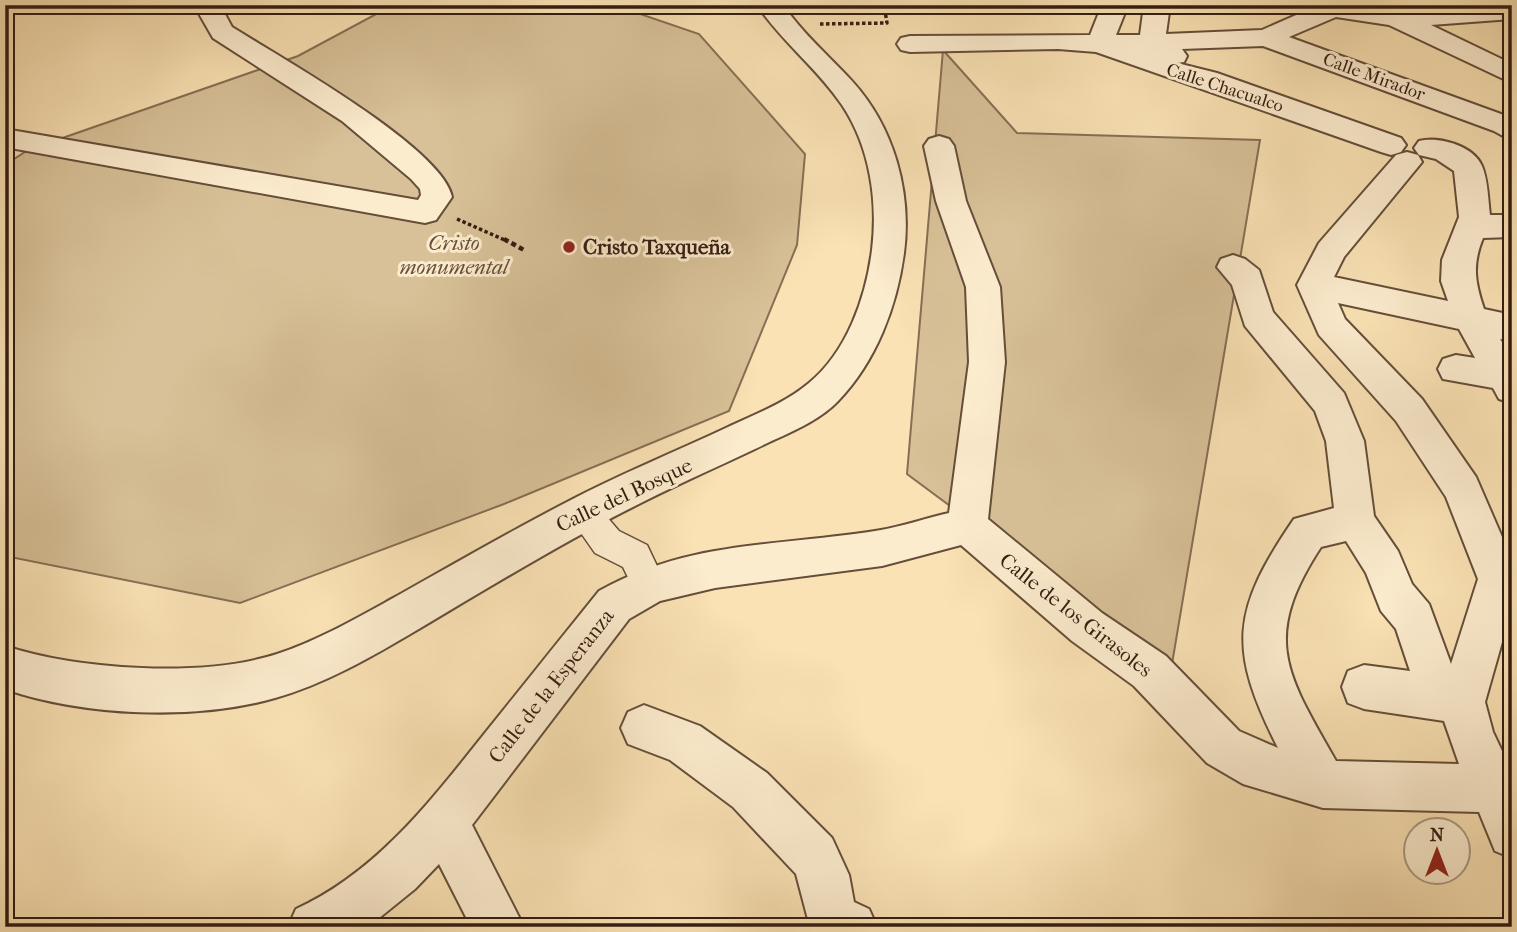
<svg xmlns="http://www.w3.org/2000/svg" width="1517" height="932" viewBox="0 0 1517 932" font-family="'IM FELL French Canon',serif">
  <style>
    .green { fill: #d8c198; stroke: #866f55; stroke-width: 2 }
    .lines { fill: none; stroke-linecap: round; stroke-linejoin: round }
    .pedestrian-casing { stroke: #654e3a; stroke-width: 3 }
    .minor-casing { stroke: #654e3a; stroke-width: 4 }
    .tertiary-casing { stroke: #654e3a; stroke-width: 4 }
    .path-far1 { stroke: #331d12; stroke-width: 3.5; stroke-dasharray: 3.5 2.5; stroke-linecap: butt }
    .path { stroke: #331d12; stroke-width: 4.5; stroke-dasharray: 5 3.5; stroke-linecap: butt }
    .pedestrian { fill: #fcecce; fill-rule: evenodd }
    .minor { fill: #fcecce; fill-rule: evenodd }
    .tertiary { fill: #fcecce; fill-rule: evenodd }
    .poi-dot { fill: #8f2418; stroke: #fcecce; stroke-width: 2.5 }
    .labels { text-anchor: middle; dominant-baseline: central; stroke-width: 6; stroke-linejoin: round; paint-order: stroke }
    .far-street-label { font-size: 18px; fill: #331d12; stroke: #fcecce }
    .park-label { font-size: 21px; font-style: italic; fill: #654e3a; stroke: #fcecce }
    .poi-label { font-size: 21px; font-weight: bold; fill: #331d12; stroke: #fcecce; text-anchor: start }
    .street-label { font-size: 21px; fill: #331d12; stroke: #fcecce }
  </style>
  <rect width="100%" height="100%" fill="#fae2b4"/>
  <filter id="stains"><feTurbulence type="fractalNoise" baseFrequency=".00286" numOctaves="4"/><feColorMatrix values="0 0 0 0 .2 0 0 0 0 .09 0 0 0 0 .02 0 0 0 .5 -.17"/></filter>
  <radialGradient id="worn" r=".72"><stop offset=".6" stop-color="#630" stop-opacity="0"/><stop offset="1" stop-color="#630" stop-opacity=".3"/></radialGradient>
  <!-- green -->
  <g class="green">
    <polygon points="393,5 614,5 699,34 805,154 797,245 729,411 504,504 240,603 5,556 5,165 28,150 298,56"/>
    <polygon points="943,50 1017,133 1260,140 1171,670 907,474"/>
  </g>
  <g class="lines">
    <defs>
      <polygon id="pedestrian" points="583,499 595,503 619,531 647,545 666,585 661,596 649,601 637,596 623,567 595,553 567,513 571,503"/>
      <g id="minor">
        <path d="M 194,5 L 220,5 L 232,27 C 278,56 443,148 452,197 L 436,220 L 425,223 L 5,147 L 5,129 L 418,200 L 421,195 L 420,189 L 411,179 L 342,121 L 213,38 Z"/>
        <polygon points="1097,5 1123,5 1126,10 1116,35 1140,35 1144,5 1170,5 1166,34 1262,30 1319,5 1354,5 1398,11 1512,5 1512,19 1431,25 1512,64 1512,83 1389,25 1336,17 1289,37 1512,118 1512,141 1494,131 1263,46 1182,49 1187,56 1184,62 1177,63 1217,73 1401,138 1406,145 1401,152 1391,155 1381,152 1096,52 1058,49 910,52 901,50 897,44 901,38 910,36 1090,35 1100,10"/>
        <path d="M 939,136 L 949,139 L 954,146 L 966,201 L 1000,287 L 1005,362 L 988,519 L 1102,613 L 1166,656 L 1239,731 L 1278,748 C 1228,649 1231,611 1294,519 L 1334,508 L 1326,441 L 1315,411 L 1245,326 L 1232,285 L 1217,267 L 1221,259 L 1233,255 L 1245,259 L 1259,270 L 1273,312 L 1344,393 L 1364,441 L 1374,516 L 1398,551 L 1412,584 L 1429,604 L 1451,664 L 1478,579 L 1446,497 L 1396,421 L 1319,335 L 1297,285 L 1319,243 L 1396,155 L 1407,152 L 1418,155 L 1422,162 L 1344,257 L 1334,277 L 1448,301 L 1441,281 L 1442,260 L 1459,217 L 1454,171 L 1436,159 L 1419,155 L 1414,148 L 1419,141 C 1438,136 1473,145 1482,166 C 1488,180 1488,200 1490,215 L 1512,215 L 1512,237 L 1483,238 C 1472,265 1475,282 1484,309 L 1512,315 L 1512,341 L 1500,339 L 1512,357 L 1512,403 L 1499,399 L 1493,388 L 1443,379 L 1438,369 L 1443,359 L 1456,355 L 1475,358 L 1459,329 L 1338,303 L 1345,319 L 1422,399 L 1476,477 L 1512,560 L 1512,607 L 1485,702 L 1493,732 L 1512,772 L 1512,858 L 1495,851 L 1479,812 L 1323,808 L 1243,784 L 1207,763 L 1134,686 L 1072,641 L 961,545 L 882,566 L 715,588 L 660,601 L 629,619 L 472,825 L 524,927 L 471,927 L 439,864 L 415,889 L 368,927 L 288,927 L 296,909 C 379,871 433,798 489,728 C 525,683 562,637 599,591 C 691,539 780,547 881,530 C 904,526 926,518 949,513 L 969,362 L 966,287 L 936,201 L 924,146 L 929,139 ZM 1346,541 L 1366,573 L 1381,611 L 1396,629 L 1410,671 L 1364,665 L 1348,671 L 1342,687 L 1348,703 L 1364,709 L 1444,721 L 1459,764 L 1336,761 C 1286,673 1261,639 1321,547 Z"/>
        <polygon points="644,705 700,726 767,773 832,838 849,875 854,902 869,909 877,927 810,927 796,874 733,807 670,760 628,744 621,728 628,712"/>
      </g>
      <path id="tertiary" d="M 757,5 L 783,5 C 803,34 829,56 852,81 C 894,127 912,192 904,253 C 897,306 876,362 838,401 C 817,423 783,435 755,449 C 702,474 647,498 595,527 C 535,559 476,595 417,630 C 373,656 325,684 275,698 C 196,721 83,716 5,689 L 5,646 C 79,670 202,678 277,654 C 319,640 357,618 395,597 C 452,565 509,532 567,502 C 620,474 675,452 728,427 C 756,414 785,403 809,383 C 847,352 866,297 872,250 C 878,200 870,147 842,105 C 818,69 782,42 757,5 Z"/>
    </defs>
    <!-- pedestrian casing -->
    <use href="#pedestrian" class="pedestrian-casing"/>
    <!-- minor casing -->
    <use href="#minor" class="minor-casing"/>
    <!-- tertiary casing -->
    <use href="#tertiary" class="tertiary-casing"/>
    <!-- path-far1 -->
    <g class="path-far1">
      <polyline points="820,24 887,23 884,5"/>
      <polyline points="457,219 507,241"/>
    </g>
    <!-- path -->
    <polyline class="path" points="504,239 524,250"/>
    <!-- pedestrian -->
    <use href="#pedestrian" class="pedestrian"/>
    <!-- minor -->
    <use href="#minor" class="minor"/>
    <!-- tertiary -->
    <use href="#tertiary" class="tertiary"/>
  </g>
  <!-- markers -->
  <circle class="poi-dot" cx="569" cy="247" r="7"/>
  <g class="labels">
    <!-- far-street labels -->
    <g class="far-street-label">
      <text transform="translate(1374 77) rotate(20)">Calle Mirador</text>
      <text transform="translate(1225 88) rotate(18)">Calle Chacualco</text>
    </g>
    <!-- park labels -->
    <g class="park-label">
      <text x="454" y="243">Cristo<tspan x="454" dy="24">monumental</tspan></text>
    </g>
    <!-- poi labels -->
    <g class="poi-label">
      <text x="583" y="247">Cristo Taxqueña</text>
    </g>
    <!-- street labels -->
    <g class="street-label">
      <text transform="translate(624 495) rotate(-25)">Calle del Bosque</text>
      <text transform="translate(1076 615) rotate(38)">Calle de los Girasoles</text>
      <text transform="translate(551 686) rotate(-52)">Calle de la Esperanza</text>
    </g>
  </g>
  <!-- margin -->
  <rect width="1517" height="932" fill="none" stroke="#fae2b4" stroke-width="28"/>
  <rect x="7" y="7" width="1503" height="918" fill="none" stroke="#331d12" stroke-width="3.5"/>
  <rect x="14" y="14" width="1489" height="904" fill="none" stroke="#331d12" stroke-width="2"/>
  <!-- north arrow -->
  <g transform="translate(1437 851)"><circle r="33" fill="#fcecce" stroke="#ac9983" stroke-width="2"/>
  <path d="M0-5L12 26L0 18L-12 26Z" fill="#8f2418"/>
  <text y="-10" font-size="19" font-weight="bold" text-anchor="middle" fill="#331d12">N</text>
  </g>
  <rect width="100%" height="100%" filter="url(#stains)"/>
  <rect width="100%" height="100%" fill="url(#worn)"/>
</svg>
